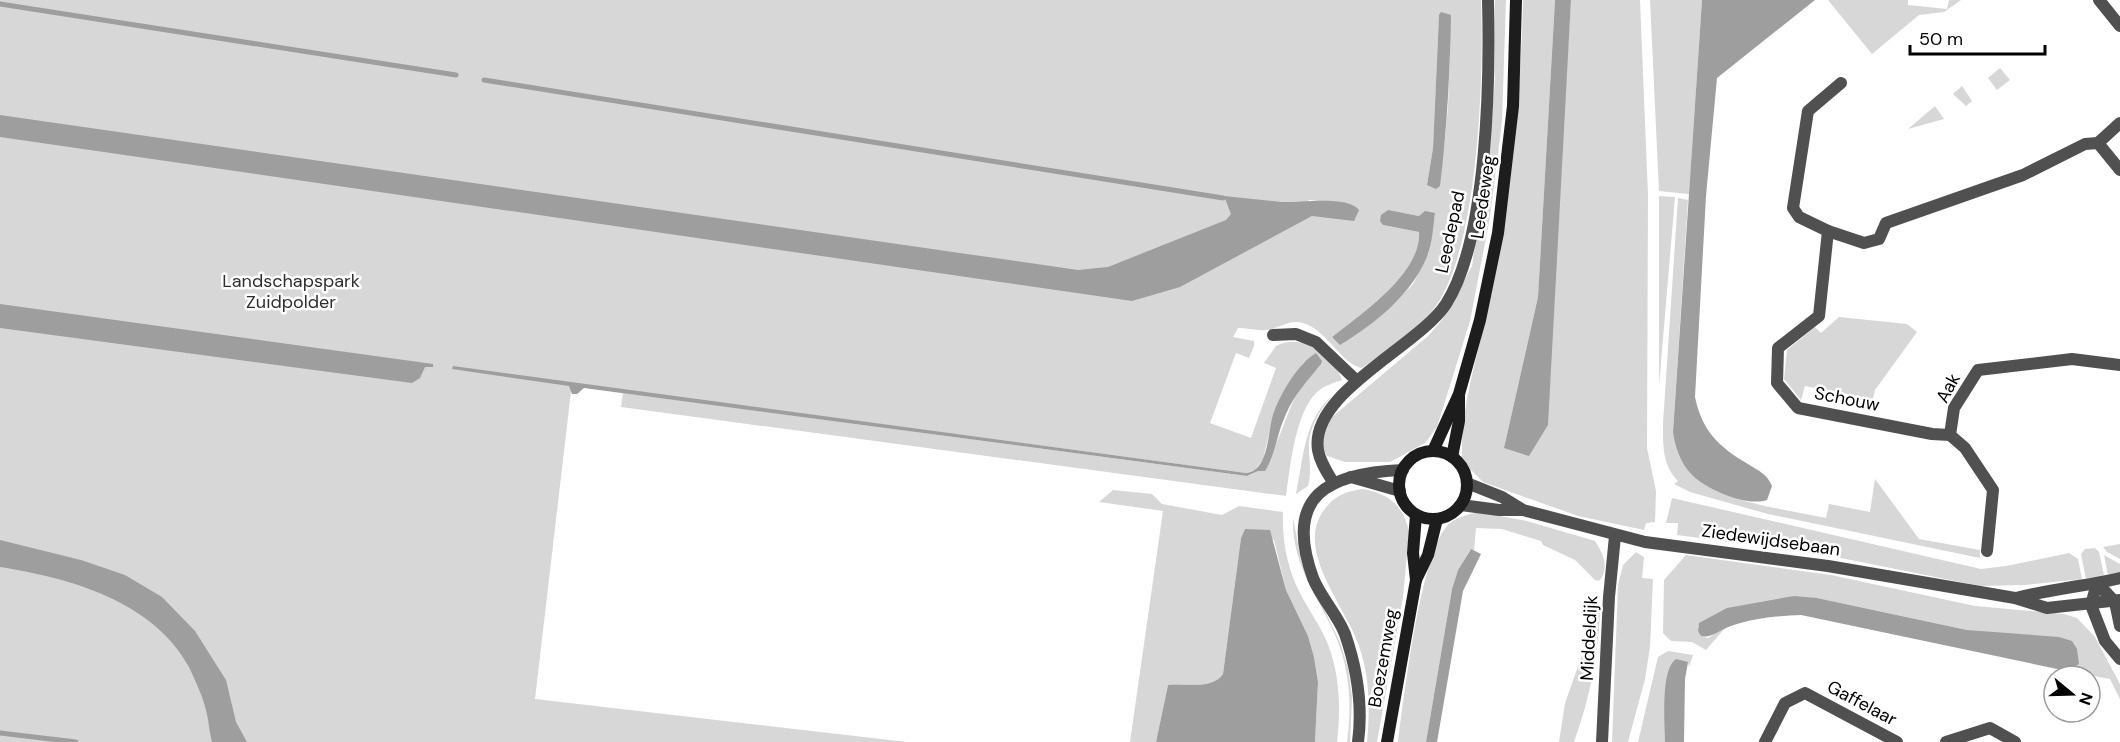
<svg xmlns="http://www.w3.org/2000/svg" width="2120" height="742" viewBox="0 0 2120 742" font-family="'DM Sans',sans-serif">
  <style>
    .green { fill: #d7d7d7; fill-rule: evenodd }
    .water { fill: #9e9e9e }
    .lines { fill: none; stroke-linecap: round; stroke-linejoin: round }
    .stream { stroke: #9e9e9e; stroke-width: 5 }
    .minor { stroke: #505050; stroke-width: 12 }
    .tertiary { stroke: #505050; stroke-width: 12 }
    .secondary { stroke: #1d1d1d; stroke-width: 12 }
    .labels { text-anchor: middle; dominant-baseline: central; stroke-width: 5; stroke-linejoin: round; paint-order: stroke }
    .street-label { font-size: 18px; fill: #000; stroke: #fff }
    .park-label { font-size: 18px; fill: #2e2e2e; stroke: #fff }
  </style>
  <rect width="100%" height="100%" fill="#fff"/>
  <!-- green -->
  <g class="green">
    <path d="M 0,0 L 1481,0 C 1484,73 1479,255 1432,311 C 1413,334 1386,350 1362,368 C 1341,364 1326,329 1303,323 C 1289,319 1280,328 1267,330 C 1258,331 1247,328 1238,328 L 1233,337 L 1254,341 L 1254,346 L 1249,358 L 1236,353 L 1210,423 L 1251,438 L 1276,368 L 1264,363 L 1276,346 C 1302,332 1334,355 1342,380 C 1333,383 1324,386 1317,392 C 1295,413 1290,467 1286,496 L 621,407 L 623,393 L 1247,476 C 1284,465 1282,393 1318,368 L 1304,362 L 1275,409 L 1263,459 L 1255,470 L 1246,473 L 572,383 L 535,699 L 907,742 L 0,742 ZM 1439,15 L 1450,54 L 1448,106 L 1444,149 L 1427,185 L 1433,148 ZM 1309,200 L 1310,200 L 1351,204 L 1312,216 L 1297,223 ZM 1396,212 L 1419,216 L 1435,213 L 1429,252 L 1413,284 L 1395,303 L 1342,344 L 1332,337 C 1360,315 1423,272 1419,232 L 1383,225 Z"/>
    <polygon points="1495,0 1506,0 1502,121 1490,217 1470,321 1437,427 1425,443 1390,462 1345,462 1327,456 1320,442 1325,423 1428,336 1442,320 1472,266 1491,138 1495,77"/>
    <path d="M 1523,0 L 1555,0 L 1538,297 L 1504,448 L 1553,291 L 1571,0 L 1640,0 L 1648,195 L 1647,448 L 1656,491 L 1655,522 L 1646,523 L 1644,530 L 1578,516 L 1483,482 L 1462,461 C 1460,400 1482,345 1493,286 C 1511,191 1521,96 1523,0 Z"/>
    <polygon points="1650,0 1702,0 1689,194 1659,191"/>
    <polygon points="1828,0 1908,0 1908,5 1947,9 1949,0 1961,0 1944,12 1919,15 1872,54"/>
    <polygon points="2000,68 2010,80 1997,90 1988,78"/>
    <polygon points="1962,86 1972,101 1966,106 1953,94"/>
    <polygon points="1935,106 1944,119 1908,129"/>
    <polygon points="1659,196 1675,197 1659,386"/>
    <path d="M 1678,198 L 1688,200 L 1673,432 C 1678,446 1681,462 1691,474 C 1717,502 1790,510 1826,518 L 1829,504 L 1870,512 L 1875,479 L 1919,539 L 1980,550 L 1980,558 L 1768,514 L 1690,492 L 1674,484 L 1678,481 C 1662,465 1663,444 1663,423 Z"/>
    <polygon points="1839,317 1907,324 1917,332 1875,390 1873,399 1805,386 1801,400 1784,379 1787,350 1815,327 1821,333"/>
    <path d="M 1332,396 C 1320,410 1308,429 1309,448 C 1309,461 1312,473 1308,486 L 1296,494 C 1303,461 1304,419 1332,396 Z"/>
    <path d="M 1363,489 C 1388,493 1404,506 1409,532 L 1403,597 L 1377,742 L 1367,742 C 1370,710 1370,677 1359,646 C 1346,607 1294,550 1324,510 C 1334,496 1346,491 1363,489 Z"/>
    <path d="M 1113,490 L 1152,494 L 1162,504 L 1222,515 L 1239,506 L 1283,512 C 1282,540 1287,568 1300,593 C 1308,609 1320,625 1327,642 C 1340,675 1341,707 1337,742 L 1315,742 L 1318,682 L 1314,657 L 1308,636 L 1286,590 L 1274,540 L 1245,529 L 1241,538 L 1223,674 C 1212,690 1186,683 1168,685 L 1156,742 L 1130,742 L 1163,511 L 1099,502 Z"/>
    <polygon points="1672,498 1981,569 2006,566 2069,553 2078,559 2082,579 2025,585 1980,586 1821,554 1677,535 1678,523 1666,523"/>
    <path d="M 1478,512 L 1527,521 L 1595,541 C 1603,553 1610,569 1599,581 L 1595,580 L 1575,560 L 1543,545 L 1541,541 L 1502,529 L 1476,528 L 1474,551 L 1470,550 L 1458,570 L 1452,589 L 1426,742 L 1398,742 C 1404,696 1420,560 1446,527 C 1453,518 1467,515 1478,512 Z"/>
    <path d="M 1293,518 L 1302,564 L 1340,642 L 1348,668 L 1352,697 L 1350,742 L 1347,742 C 1352,709 1350,673 1338,642 C 1321,599 1291,566 1293,518 Z"/>
    <polygon points="2120,544 2120,559 2107,552 2103,547"/>
    <polygon points="2095,548 2099,552 2104,575 2086,579 2081,554 2085,549"/>
    <polygon points="1636,552 1644,557 1642,578 1653,579 1650,647 1645,679 1628,742 1612,742 1618,585 1623,565"/>
    <polygon points="1686,555 1831,575 1975,606 2064,614 2077,618 2095,637 2120,684 2120,699 2110,679 2067,671 2074,669 1997,634 1967,630 1817,598 1714,616 1698,626 1701,636 1708,638 1725,628 1706,650 1692,642 1671,641 1663,633 1664,580"/>
    <polygon points="2104,555 2120,564 2120,572 2108,575"/>
    <path d="M 1597,613 L 1600,613 C 1598,658 1589,700 1574,742 L 1559,742 L 1565,703 Z"/>
    <polygon points="1668,651 1693,655 1689,667 1688,662 1666,681 1665,742 1638,742 1658,657"/>
  </g>
  <!-- water -->
  <g class="water">
    <polygon points="1555,0 1571,0 1548,425 1529,456 1504,448 1538,297"/>
    <path d="M 1702,0 L 1815,0 L 1717,78 L 1706,196 L 1695,397 C 1702,431 1719,447 1748,464 C 1759,471 1767,474 1772,486 L 1767,500 C 1747,507 1707,490 1692,475 C 1681,464 1675,447 1673,432 Z"/>
    <path d="M 1441,12 L 1451,15 C 1450,72 1447,129 1440,186 L 1436,189 L 1427,185 L 1433,148 L 1439,15 Z"/>
    <path d="M 0,115 L 1078,270 L 1108,267 L 1226,220 L 1231,214 L 1224,196 C 1243,198 1262,200 1281,202 C 1299,203 1348,195 1359,210 L 1354,221 L 1312,216 L 1180,287 L 1132,301 L 0,137 Z"/>
    <path d="M 1388,210 L 1419,216 L 1425,211 L 1435,213 C 1433,228 1432,246 1426,259 C 1410,296 1373,325 1340,345 L 1332,337 C 1360,315 1422,273 1419,232 L 1383,225 L 1380,221 L 1381,215 Z"/>
    <polygon points="0,304 433,364 433,367 425,367 420,378 412,383 0,328"/>
    <path d="M 1316,353 L 1322,361 L 1321,364 C 1308,380 1294,395 1286,414 C 1277,433 1276,453 1265,471 L 1258,471 L 1247,476 L 584,388 L 577,394 L 572,394 L 569,386 L 452,369 L 453,366 L 1246,473 C 1271,471 1267,426 1275,409 C 1283,390 1298,364 1316,353 Z"/>
    <path d="M 1245,529 L 1270,530 L 1286,590 L 1308,636 L 1314,657 L 1318,682 L 1315,742 L 1156,742 L 1168,685 C 1186,683 1212,690 1223,674 L 1241,538 Z"/>
    <path d="M 0,540 L 81,560 L 125,575 L 162,597 L 195,631 L 226,680 L 236,722 L 247,742 L 212,742 C 209,732 209,721 206,710 C 203,697 195,680 189,667 C 153,601 70,578 0,567 Z"/>
    <polygon points="1471,549 1481,554 1463,591 1437,742 1426,742 1452,589 1458,570"/>
    <path d="M 1794,596 L 1817,598 L 1967,630 L 2059,637 L 2072,641 L 2077,649 L 2079,664 L 2067,671 L 1801,615 C 1778,616 1754,618 1731,626 C 1721,629 1711,639 1701,636 L 1698,631 L 1699,623 L 1727,608 Z"/>
    <path d="M 1676,659 L 1688,662 L 1685,679 L 1684,742 L 1665,742 C 1665,723 1660,670 1676,659 Z"/>
  </g>
  <g class="lines">
    <!-- stream -->
    <g class="stream">
      <polyline points="0,4 456,75"/>
      <polyline points="484,80 1223,198"/>
      <polyline points="0,733 76,742"/>
    </g>
    <!-- minor -->
    <g class="minor">
      <polyline points="2099,0 2120,26"/>
      <polyline points="1841,83 1808,111 1793,208 1799,217 1828,231 1819,316 1778,348 1777,383 1798,408 1932,434 1950,435"/>
      <polyline points="2098,143 2120,170"/>
      <polyline points="2098,143 2120,123"/>
      <polyline points="1828,231 1864,243 1879,239 1886,223 2023,175 2085,144 2098,143"/>
      <polyline points="1273,335 1296,334 1316,342 1357,381"/>
      <path d="M 1333,482 C 1327,472 1320,462 1318,450 C 1309,393 1418,347 1446,304 C 1488,238 1490,78 1488,0"/>
      <polyline points="1987,551 1993,490 1965,448 1950,435 1954,408 1978,370 2072,359 2120,365"/>
      <polyline points="2120,626 2115,602 2097,583 2091,605 2105,641 2120,659"/>
      <polyline points="1602,742 1609,597 1615,536"/>
      <polyline points="1765,742 1785,703 1805,693 1897,742"/>
      <polyline points="1946,742 1990,728 2015,742"/>
    </g>
    <!-- tertiary -->
    <g class="tertiary">
      <polyline points="1351,477 1400,491"/>
      <polyline points="1467,483 1502,497 1523,510 1645,542 1828,566 2015,598 2047,608 2120,600"/>
      <polyline points="1461,505 1499,510 1522,510"/>
      <path d="M 2016,598 C 2051,589 2086,586 2120,578"/>
      <path d="M 1358,742 C 1363,705 1357,669 1345,634 C 1337,614 1321,598 1313,578 C 1283,495 1328,473 1403,470"/>
    </g>
    <!-- secondary -->
    <g class="secondary">
      <polyline points="1433,451 1459,394 1480,320 1498,233 1513,106 1516,0"/>
      <circle cx="1433" cy="485" r="34"/>
      <polyline points="1452,457 1459,421 1459,396"/>
      <polyline points="1416,580 1413,553 1416,515"/>
      <polyline points="1387,742 1416,580 1428,555 1437,519"/>
    </g>
  </g>
  <g class="labels">
    <!-- street labels -->
    <g class="street-label">
      <text transform="translate(1483 197) rotate(-82)">Leedeweg</text>
      <text transform="translate(1450 232) rotate(-78)">Leedepad</text>
      <text transform="translate(1948 388) rotate(-62)">Aak</text>
      <text transform="translate(1847 399) rotate(11)">Schouw</text>
      <text transform="translate(1771 540) rotate(8)">Ziedewijdsebaan</text>
      <text transform="translate(1589 638) rotate(-87)">Middeldijk</text>
      <text transform="translate(1383 658) rotate(-80)">Boezemweg</text>
      <text transform="translate(1862 703) rotate(28)">Gaffelaar</text>
    </g>
    <!-- park labels -->
    <g class="park-label">
      <text x="291" y="281">Landschapspark<tspan x="291" dy="21">Zuidpolder</tspan></text>
    </g>
  </g>
  <!-- north arrow -->
  <g transform="translate(2072 694) rotate(109)"><circle r="28" fill="#ffffff" stroke="#999999" stroke-width="1.5"/>
  <path d="M0-4.5L10 22L0 15L-10 22Z" fill="#000000"/>
  <text y="-9" font-size="16" font-weight="bold" text-anchor="middle" fill="#000000">N</text>
  </g>
  <!-- scale -->
  <path d="M1910 45v9h135v-9" fill="none" stroke="#000000" stroke-width="3"/>
  <text x="1919" y="45" font-size="18" fill="#000000" stroke="#ffffff" stroke-width="4.5" paint-order="stroke">50 m</text>
</svg>
